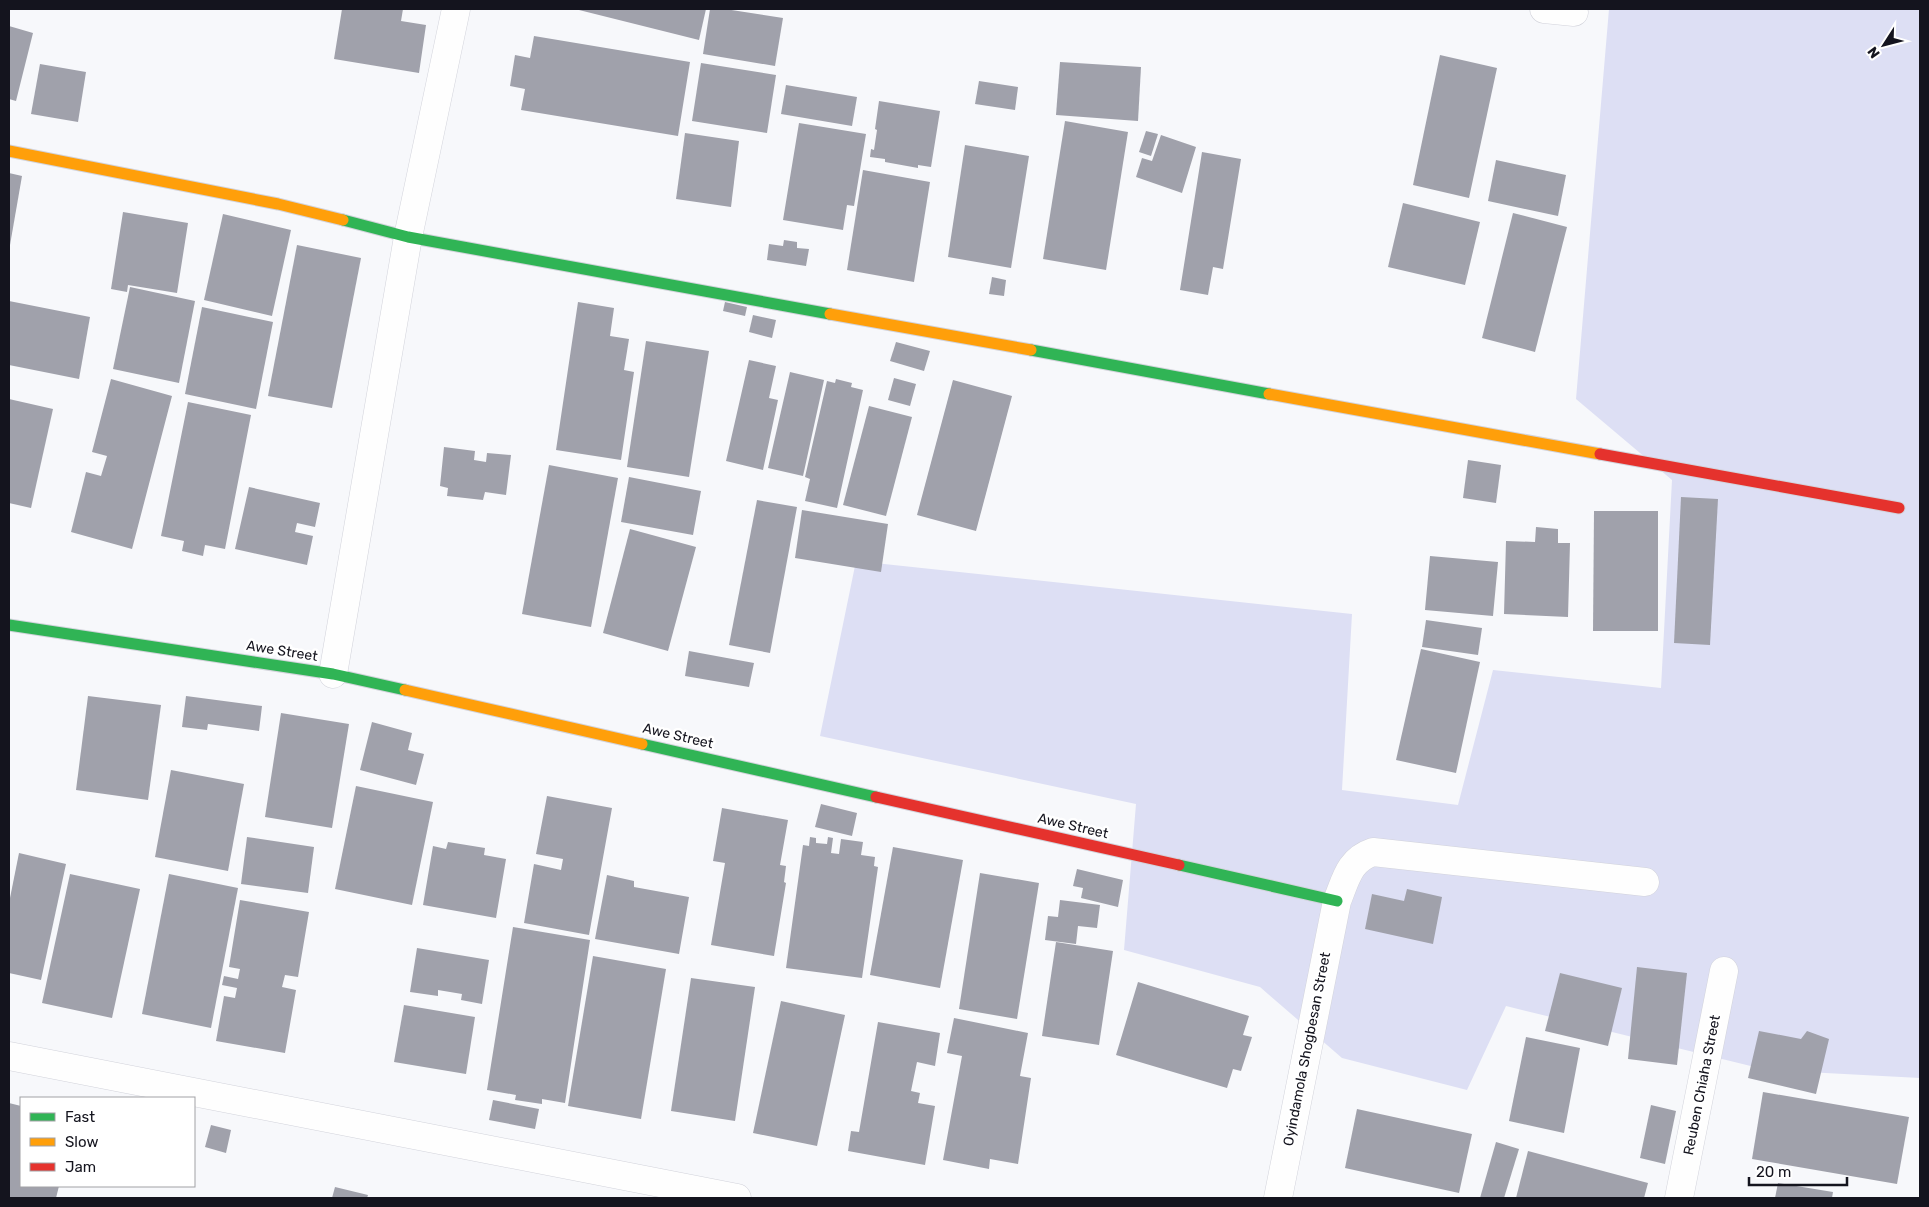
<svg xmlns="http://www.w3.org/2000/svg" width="1929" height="1207" viewBox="0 0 1929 1207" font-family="Rubik,sans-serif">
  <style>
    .green { fill: #dddff4 }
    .building { fill: #a0a1ab }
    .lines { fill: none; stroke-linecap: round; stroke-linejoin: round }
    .street-casing { stroke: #d2d3db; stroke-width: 29 }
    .fast-casing { stroke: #d2d3db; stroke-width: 13 }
    .slow-casing { stroke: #d2d3db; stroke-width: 13 }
    .jam-casing { stroke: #d2d3db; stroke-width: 13 }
    .street { stroke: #fefefe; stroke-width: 28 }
    .fast { stroke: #30b455; stroke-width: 11 }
    .slow { stroke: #ff9f0a; stroke-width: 11 }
    .jam { stroke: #e5322d; stroke-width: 11 }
    .labels { text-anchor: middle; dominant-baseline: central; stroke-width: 5; stroke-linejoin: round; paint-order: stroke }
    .street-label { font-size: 14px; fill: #14141e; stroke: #fff }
  </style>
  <rect width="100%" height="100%" fill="#f7f8fb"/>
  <!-- green -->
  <polygon class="green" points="1609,9 1920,9 1920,1078 1767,1070 1506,1006 1467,1090 1342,1058 1260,987 1124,950 1136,804 820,736 856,561 1352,614 1342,790 1458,805 1493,670 1661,688 1672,480 1576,399"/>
  <!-- building -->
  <g class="building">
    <polygon points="342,9 403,9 401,21 426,25 419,73 334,59"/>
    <polygon points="575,9 706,9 699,40"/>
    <polygon points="710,9 725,9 783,18 775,66 703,54"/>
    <polygon points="9,26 33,33 16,101 9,99"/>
    <polygon points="534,36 690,62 678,136 521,110 525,89 510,86 515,55 530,58"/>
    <polygon points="1440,55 1497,68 1469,198 1413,185"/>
    <polygon points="1060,62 1141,67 1138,121 1056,115"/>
    <polygon points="701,63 776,75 767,133 692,121"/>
    <polygon points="40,64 86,72 78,122 31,114"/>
    <polygon points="979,81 1018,87 1015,110 975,104"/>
    <polygon points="786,85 857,97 852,126 781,114"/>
    <polygon points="879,101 940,111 931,167 918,165 918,168 885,162 885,159 870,157 871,149 874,150 877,130 875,129"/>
    <polygon points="1065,121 1128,132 1106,270 1043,259"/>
    <polygon points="799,123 866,134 854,206 847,205 843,230 783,220"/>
    <polygon points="1146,131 1158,134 1151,156 1139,152"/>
    <polygon points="685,133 739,141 731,207 676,199"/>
    <polygon points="1161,135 1196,147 1182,193 1136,177 1142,158 1152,161"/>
    <polygon points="965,145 1029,156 1011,268 948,257"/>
    <polygon points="1202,152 1241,159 1223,269 1213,267 1208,295 1180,290"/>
    <polygon points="1496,160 1566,175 1558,216 1488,201"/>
    <polygon points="863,170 930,182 914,282 847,270"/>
    <polygon points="9,173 22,176 10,245 9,245"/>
    <polygon points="1403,203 1480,222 1465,285 1388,267"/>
    <polygon points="123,212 188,223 177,293 128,285 127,292 111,289"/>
    <polygon points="1513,213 1567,227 1535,352 1482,338"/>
    <polygon points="223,214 291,230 272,316 204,300"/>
    <polygon points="784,240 797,242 797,248 809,249 806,266 767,260 769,244 783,246"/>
    <polygon points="297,245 361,258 332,408 268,396"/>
    <polygon points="992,277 1006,280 1004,296 989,294"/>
    <polygon points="130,287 195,301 179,383 113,369"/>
    <polygon points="9,301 90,317 79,379 9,365"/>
    <polygon points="578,302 614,308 610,336 629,339 624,370 634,372 621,460 556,450"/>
    <polygon points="725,302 747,307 745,316 723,311"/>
    <polygon points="202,307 273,322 256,409 185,394"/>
    <polygon points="753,315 776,320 772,338 749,332"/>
    <polygon points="646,341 709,351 689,477 627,467"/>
    <polygon points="896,342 930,351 924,371 890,361"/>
    <polygon points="749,360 776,366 769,398 778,400 763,470 726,461"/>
    <polygon points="790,372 824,380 803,476 768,468"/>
    <polygon points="894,378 916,384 910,406 888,400"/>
    <polygon points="111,379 172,396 132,549 71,532 86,472 101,476 107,456 92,452"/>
    <polygon points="836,379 852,383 851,387 863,390 837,508 805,501 810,479 805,477 827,381 835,383"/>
    <polygon points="953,380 1012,396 976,531 917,515"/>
    <polygon points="9,399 53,409 31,508 9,503"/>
    <polygon points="188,402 251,415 225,549 205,545 203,556 182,551 184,541 161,536"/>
    <polygon points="869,406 912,417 886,516 843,505"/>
    <polygon points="444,447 475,451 474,460 486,462 487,453 511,455 506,495 485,492 483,500 447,496 448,488 440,486"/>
    <polygon points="1468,460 1501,465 1496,503 1463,498"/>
    <polygon points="549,465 618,478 591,627 522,614"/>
    <polygon points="629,477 701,491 693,535 621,522"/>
    <polygon points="249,487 320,503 315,527 297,523 295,532 313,536 307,565 235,549"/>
    <polygon points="1681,497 1718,499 1710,645 1674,643"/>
    <polygon points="757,500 797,507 770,653 729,645"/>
    <polygon points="802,510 888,524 881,572 795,558"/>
    <polygon points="1594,511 1658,511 1658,631 1593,631"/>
    <polygon points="1536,527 1558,529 1558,543 1570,543 1568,617 1504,614 1506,541 1535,542"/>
    <polygon points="630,529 696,547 668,651 603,633"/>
    <polygon points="1430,556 1498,562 1493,616 1425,610"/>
    <polygon points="1426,620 1482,628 1478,655 1422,647"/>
    <polygon points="1421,649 1480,662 1456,773 1396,760"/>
    <polygon points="689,651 754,663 749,687 685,676"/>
    <polygon points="88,696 161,705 148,800 76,790"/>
    <polygon points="186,696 262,706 259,731 208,724 207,730 182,727"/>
    <polygon points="281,713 349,724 332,828 265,817"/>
    <polygon points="372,722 412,733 408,750 424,754 416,785 360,770"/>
    <polygon points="171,770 244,784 228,871 155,857"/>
    <polygon points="356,786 433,802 412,905 335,889"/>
    <polygon points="547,796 612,808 589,935 524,923 534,864 561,870 563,859 536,854"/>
    <polygon points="821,804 857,813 852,836 815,827"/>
    <polygon points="722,808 788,820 780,865 786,866 784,882 786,883 774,956 711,945 725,863 713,861"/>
    <polygon points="247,837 314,847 308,893 241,884"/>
    <polygon points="810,837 816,838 816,843 827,844 828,837 833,838 831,853 839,854 841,839 863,842 861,855 875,857 874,866 878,867 862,978 786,968 803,845 809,846"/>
    <polygon points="448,842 485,848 484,855 506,859 496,918 423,905 433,846 446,849"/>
    <polygon points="893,847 963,860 940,988 870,975"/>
    <polygon points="19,853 66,864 41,980 9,973 9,903"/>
    <polygon points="1077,869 1123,880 1118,907 1081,898 1083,888 1073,886"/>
    <polygon points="980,873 1039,883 1017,1019 959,1009"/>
    <polygon points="70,874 140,889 112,1018 42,1003"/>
    <polygon points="169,874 238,888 211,1028 142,1014"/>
    <polygon points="607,875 634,881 634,887 689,897 679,954 595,939"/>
    <polygon points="1407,889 1442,897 1433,944 1365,929 1372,894 1404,901"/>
    <polygon points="240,900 309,912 298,977 285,975 282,987 296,990 285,1053 216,1041 224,996 235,998 237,988 222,985 224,976 238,979 240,969 229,967"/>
    <polygon points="1060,900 1100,905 1097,928 1078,926 1076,944 1045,940 1048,916 1058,917"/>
    <polygon points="513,927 590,940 565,1103 542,1099 542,1104 515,1100 516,1095 487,1090"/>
    <polygon points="1056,942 1113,951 1099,1045 1042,1036"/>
    <polygon points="417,948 489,960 482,1004 461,1000 462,994 438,990 438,996 410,992"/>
    <polygon points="593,956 666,969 641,1119 568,1106"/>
    <polygon points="1637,967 1687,973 1677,1065 1628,1059"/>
    <polygon points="1560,973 1622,988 1608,1046 1545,1031"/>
    <polygon points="691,978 755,987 735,1121 671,1111"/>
    <polygon points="1138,982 1249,1016 1243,1035 1252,1037 1241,1071 1233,1069 1227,1088 1116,1055"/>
    <polygon points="781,1001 845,1015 817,1146 753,1133"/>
    <polygon points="404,1005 475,1017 466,1074 394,1062"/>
    <polygon points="954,1018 1028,1033 1020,1076 1031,1078 1018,1164 990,1159 989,1169 943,1160 962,1056 947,1053"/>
    <polygon points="878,1022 940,1033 935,1066 917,1062 911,1091 920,1093 918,1103 935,1106 925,1165 848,1151 851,1131 859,1132"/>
    <polygon points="1759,1031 1801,1039 1807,1031 1829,1039 1816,1094 1748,1078"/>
    <polygon points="1526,1037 1580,1048 1564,1133 1509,1121"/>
    <polygon points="1763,1092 1909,1117 1897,1184 1752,1159"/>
    <polygon points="493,1100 539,1109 535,1129 489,1120"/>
    <polygon points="9,1103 21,1106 21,1186 59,1186 56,1198 9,1198"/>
    <polygon points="1651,1105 1676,1111 1665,1164 1640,1158"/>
    <polygon points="1357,1109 1472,1134 1459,1193 1345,1168"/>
    <polygon points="211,1125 231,1130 226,1153 205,1147"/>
    <polygon points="1496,1142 1519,1149 1504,1198 1480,1198"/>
    <polygon points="1528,1151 1648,1183 1644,1198 1516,1198"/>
    <polygon points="1778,1183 1833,1192 1832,1198 1775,1198"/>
    <polygon points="335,1187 368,1195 367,1198 332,1198"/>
  </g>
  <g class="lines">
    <defs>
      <g id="street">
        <polyline points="1544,9 1574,12"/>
        <polyline points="333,674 408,237 456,9"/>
        <polyline points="9,1056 737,1198"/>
        <path d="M 1278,1198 L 1337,901 C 1346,879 1349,860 1373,852 L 1645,882"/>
        <polyline points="1679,1198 1724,971"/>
      </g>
      <g id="fast">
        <polyline points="343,220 408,237 830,314"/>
        <polyline points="1031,350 1269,394"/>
        <polyline points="9,625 333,674 405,690"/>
        <polyline points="642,744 876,797"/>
        <polyline points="1179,865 1337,901"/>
      </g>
      <g id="slow">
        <polyline points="9,151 278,204 343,220"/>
        <polyline points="830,314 1031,350"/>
        <polyline points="1269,394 1600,454"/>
        <polyline points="405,690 642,744"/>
      </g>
      <g id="jam">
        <polyline points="1600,454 1899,508"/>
        <polyline points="876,797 1179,865"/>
      </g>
    </defs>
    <!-- street casing -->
    <use href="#street" class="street-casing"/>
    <!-- fast casing -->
    <use href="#fast" class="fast-casing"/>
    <!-- slow casing -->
    <use href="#slow" class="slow-casing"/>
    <!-- jam casing -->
    <use href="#jam" class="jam-casing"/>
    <!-- street -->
    <use href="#street" class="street"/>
    <!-- fast -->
    <use href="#fast" class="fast"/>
    <!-- slow -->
    <use href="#slow" class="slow"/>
    <!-- jam -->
    <use href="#jam" class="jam"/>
  </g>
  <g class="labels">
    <!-- street labels -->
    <g class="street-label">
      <text transform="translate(282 651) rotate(9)">Awe Street</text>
      <text transform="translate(678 736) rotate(13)">Awe Street</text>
      <text transform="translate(1073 826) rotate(13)">Awe Street</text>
      <text transform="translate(1307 1049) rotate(-79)">Oyindamola Shogbesan Street</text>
      <text transform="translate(1702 1085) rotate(-79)">Reuben Chiaha Street</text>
    </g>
  </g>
  <!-- border -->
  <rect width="1929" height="1207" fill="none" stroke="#14141e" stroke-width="20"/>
  <!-- legend -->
  <rect x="20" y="1097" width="175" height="90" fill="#ffffff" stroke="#a1a1a5"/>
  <rect x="30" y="1113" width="25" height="8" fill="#30b455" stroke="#a1a1a5"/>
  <text x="65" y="1122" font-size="15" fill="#14141e">Fast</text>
  <rect x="30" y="1138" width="25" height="8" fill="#ff9f0a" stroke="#a1a1a5"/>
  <text x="65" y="1147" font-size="15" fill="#14141e">Slow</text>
  <rect x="30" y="1163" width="25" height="8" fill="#e5322d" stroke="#a1a1a5"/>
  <text x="65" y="1172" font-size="15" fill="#14141e">Jam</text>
  <!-- north arrow -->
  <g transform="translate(1884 45) rotate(234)" stroke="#ffffff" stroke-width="4" paint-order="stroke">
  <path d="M0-4L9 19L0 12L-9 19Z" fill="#14141e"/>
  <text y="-8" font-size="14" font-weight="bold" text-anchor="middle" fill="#14141e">N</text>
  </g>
  <!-- scale -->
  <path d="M1749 1177v8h98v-8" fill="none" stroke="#14141e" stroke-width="2.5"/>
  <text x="1756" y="1177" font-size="15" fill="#14141e" stroke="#ffffff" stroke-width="4" paint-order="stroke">20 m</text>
</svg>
